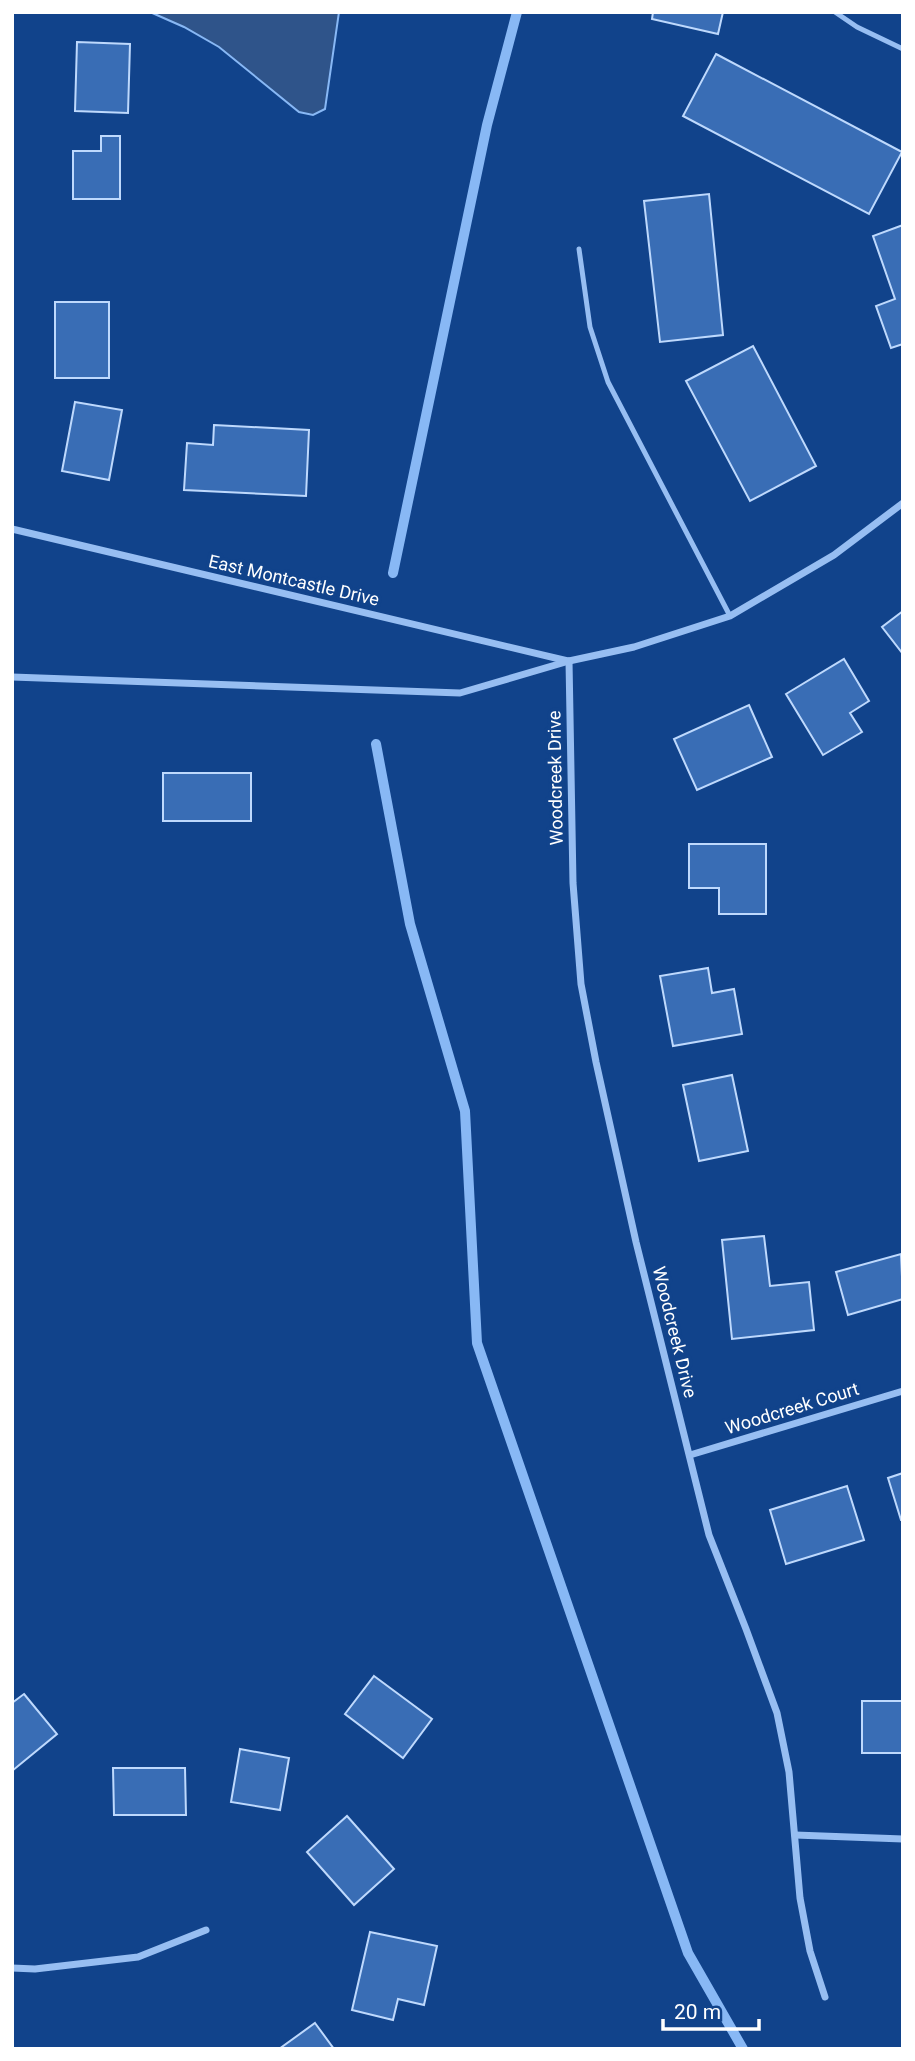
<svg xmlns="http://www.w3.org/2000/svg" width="915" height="2061" viewBox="0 0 915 2061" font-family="Roboto,sans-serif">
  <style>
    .water { fill: #2f548a; stroke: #88b8f5; stroke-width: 2 }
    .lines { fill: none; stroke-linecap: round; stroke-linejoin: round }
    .stream { stroke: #88b8f5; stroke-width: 10 }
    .building { fill: #396db5; stroke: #bed9fd; stroke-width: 2 }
    .lane { stroke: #97bef2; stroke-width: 5 }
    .street { stroke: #97bef2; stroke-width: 7 }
    .labels { text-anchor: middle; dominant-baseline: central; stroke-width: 7; stroke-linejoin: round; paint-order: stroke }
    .street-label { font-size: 18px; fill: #fff; stroke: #11438b }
  </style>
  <rect width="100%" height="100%" fill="#11438b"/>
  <!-- water -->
  <polygon class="water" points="150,12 339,12 325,109 313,115 299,112 219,47 184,27"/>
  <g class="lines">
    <!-- stream -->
    <g class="stream">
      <polyline points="393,573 487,125 517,12"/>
      <polyline points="376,744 410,924 465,1111 477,1343 688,1953 743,2049"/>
    </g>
  </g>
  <!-- building -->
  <g class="building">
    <polygon points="653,12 723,12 718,34 652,19"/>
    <polygon points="77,42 130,44 128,113 75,111"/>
    <polygon points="716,54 902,152 869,214 683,116"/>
    <polygon points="101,136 120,136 120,199 73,199 73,151 101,151"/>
    <polygon points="709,194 723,335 660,342 644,201"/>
    <polygon points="903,225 903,344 891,348 876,306 895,299 873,236"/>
    <rect x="55" y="302" width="54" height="76"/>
    <polygon points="753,346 816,466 750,501 686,381"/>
    <polygon points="75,402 122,410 109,480 62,471"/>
    <polygon points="214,425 309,430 306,496 184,490 187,443 213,445"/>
    <polygon points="903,611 903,654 882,627"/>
    <polygon points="844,659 869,701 850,713 862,732 823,755 786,694"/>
    <polygon points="749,705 772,757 697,790 674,739"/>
    <rect x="163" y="773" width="88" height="48"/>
    <polygon points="689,844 766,844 766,914 719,914 719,888 689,888"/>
    <polygon points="708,968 712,993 734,989 742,1034 673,1046 660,976"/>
    <polygon points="732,1075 748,1151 699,1161 683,1085"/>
    <polygon points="764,1236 770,1286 809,1282 814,1330 732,1339 722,1240"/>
    <polygon points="901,1254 903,1299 848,1315 836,1272"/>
    <polygon points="903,1473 903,1520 901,1520 888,1478"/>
    <polygon points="847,1486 864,1540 786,1564 770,1510"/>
    <polygon points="374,1676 432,1719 403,1758 345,1714"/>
    <polygon points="24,1694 57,1734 12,1771 12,1703"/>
    <rect x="862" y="1701" width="41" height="52"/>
    <polygon points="240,1749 289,1758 280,1810 231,1802"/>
    <polygon points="113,1768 185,1768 186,1815 114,1815"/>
    <polygon points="347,1816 394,1869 354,1905 307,1852"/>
    <polygon points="370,1932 437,1946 424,2005 398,1999 393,2020 352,2010"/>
    <polygon points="315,2023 334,2049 279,2049"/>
  </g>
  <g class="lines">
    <!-- lane -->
    <g class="lane">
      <polyline points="835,12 857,27 903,49"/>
      <polyline points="579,249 590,327 608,382 730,616"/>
    </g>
    <!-- street -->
    <g class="street">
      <polyline points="12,529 568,661"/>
      <polyline points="569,661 573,883 581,984 596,1062 636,1242 709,1535 746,1629 777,1713 789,1772 800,1898 810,1951 825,1997"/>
      <polyline points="12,677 460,693 569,661 634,647 730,616 834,555 903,503"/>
      <polyline points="690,1455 903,1391"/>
      <polyline points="795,1835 903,1839"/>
      <polyline points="12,1968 35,1969 138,1957 206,1930"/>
    </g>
  </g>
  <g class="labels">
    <!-- street labels -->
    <g class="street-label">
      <text transform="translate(294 580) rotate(13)">East Montcastle Drive</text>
      <text transform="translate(555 778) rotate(-91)">Woodcreek Drive</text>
      <text transform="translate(675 1332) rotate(76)">Woodcreek Drive</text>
      <text transform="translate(792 1408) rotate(-17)">Woodcreek Court</text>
    </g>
  </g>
  <!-- border -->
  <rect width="915" height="2061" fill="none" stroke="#ffffff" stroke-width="28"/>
  <!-- scale -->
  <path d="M663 2019v10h96v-10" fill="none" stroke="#ffffff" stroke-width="3.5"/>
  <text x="674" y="2019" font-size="21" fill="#ffffff" stroke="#11438b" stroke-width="5" paint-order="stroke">20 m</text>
</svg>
